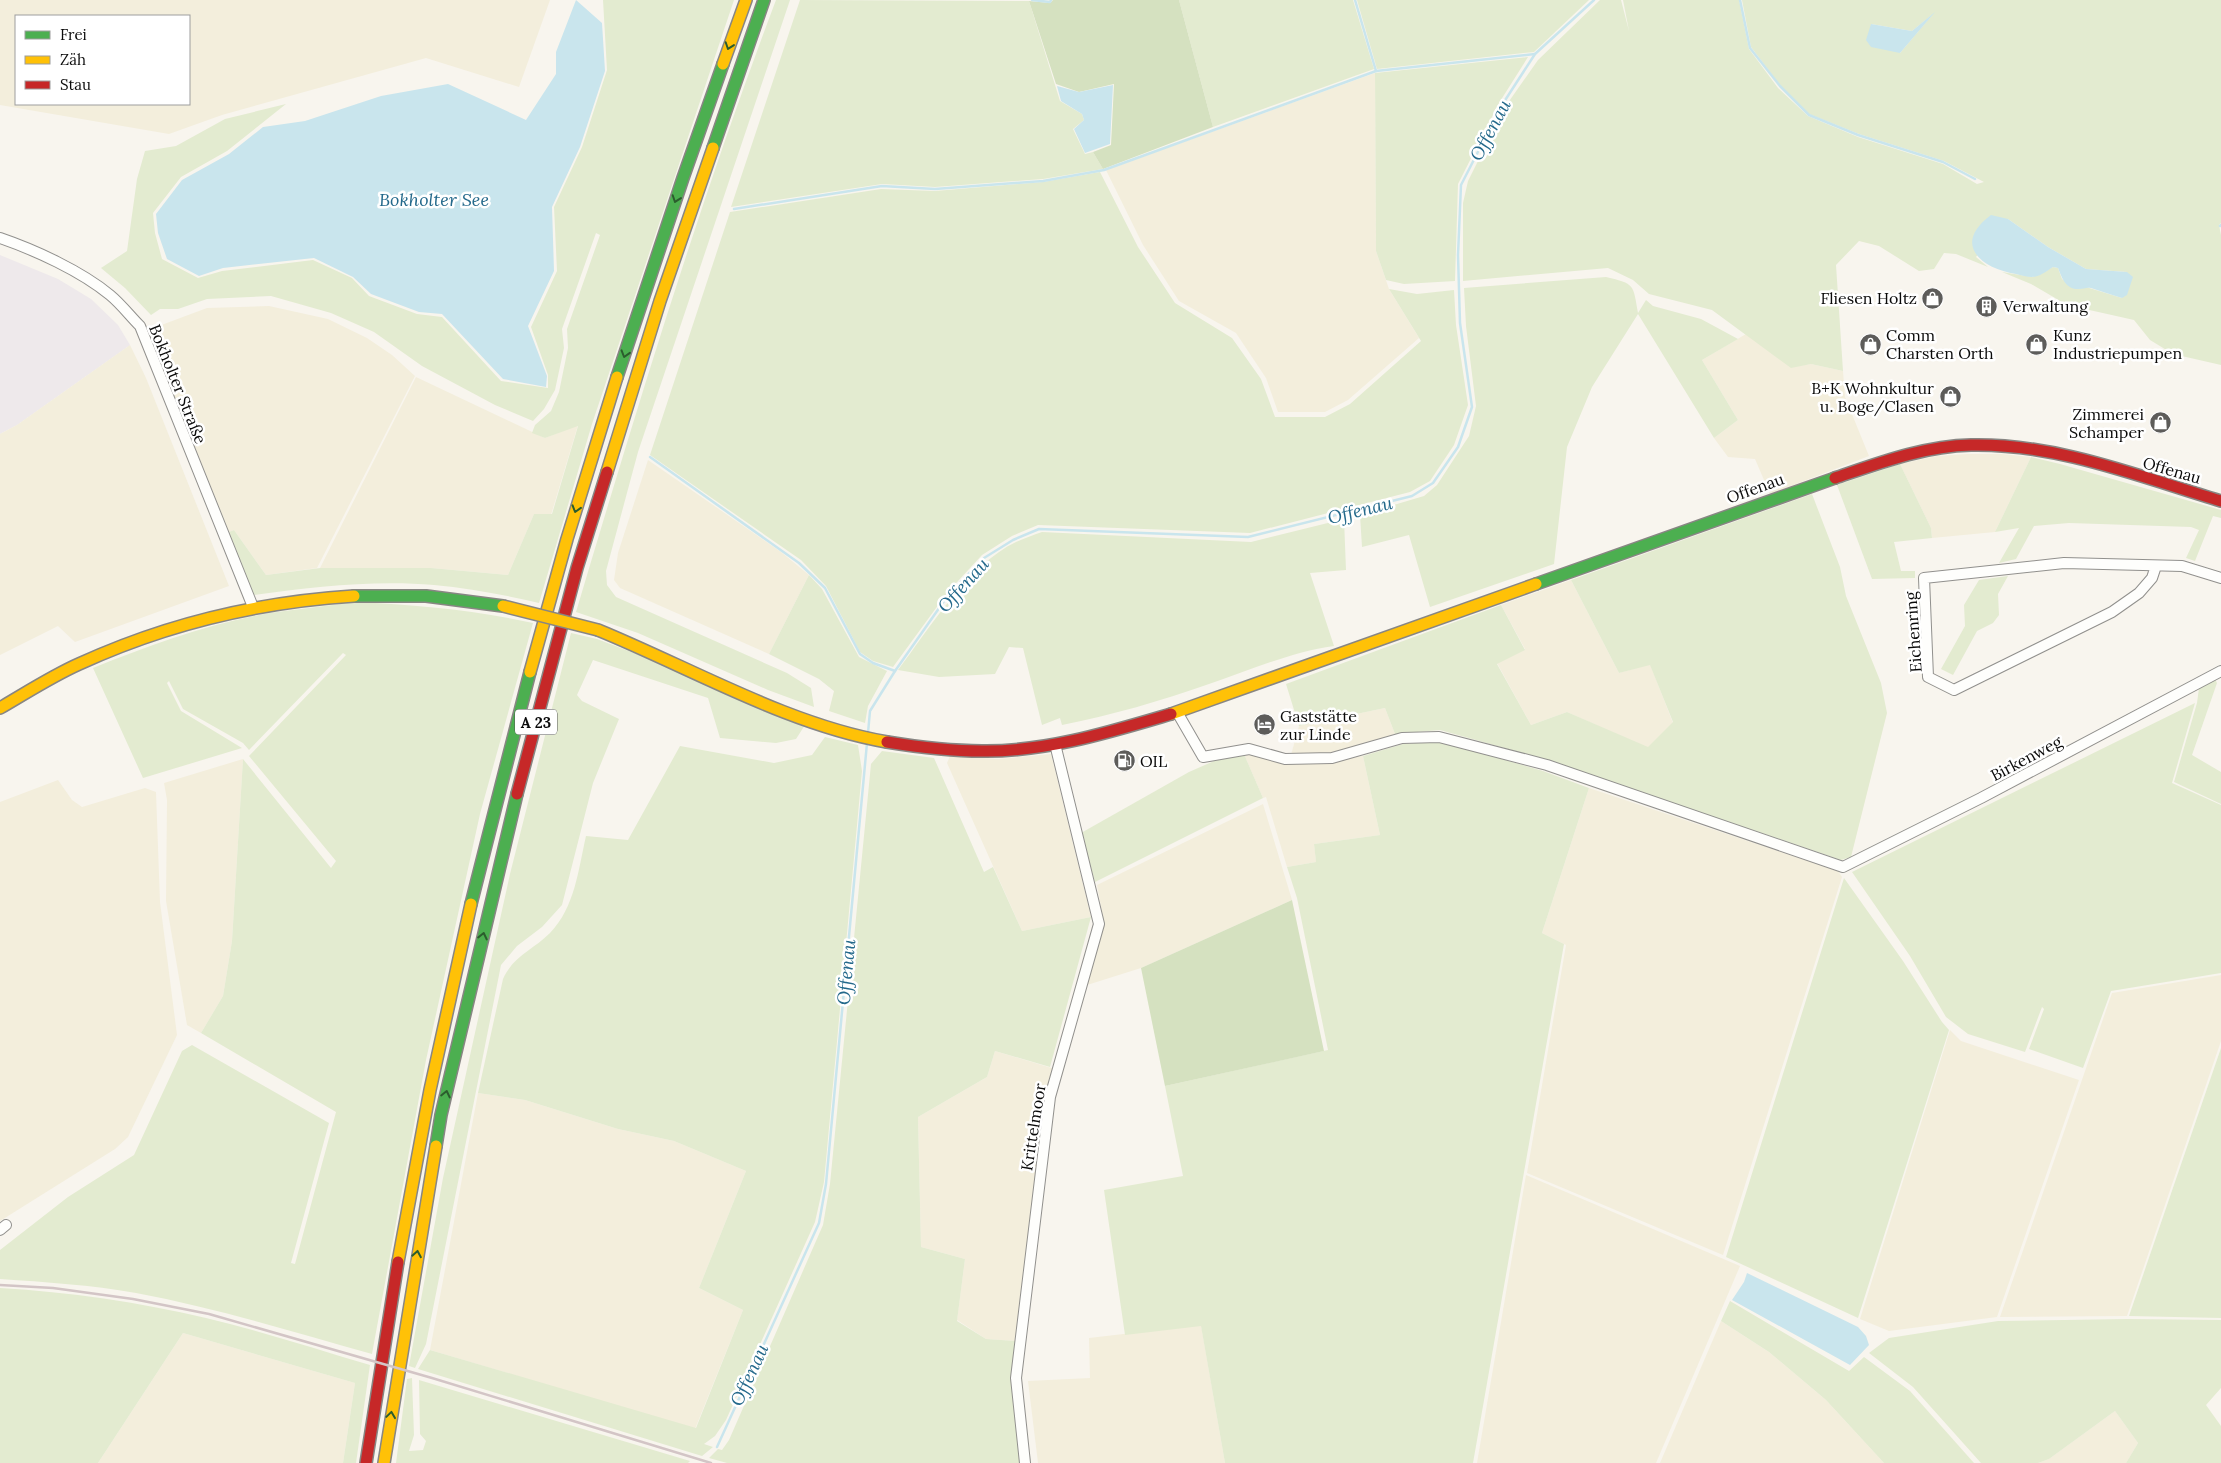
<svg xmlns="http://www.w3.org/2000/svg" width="2221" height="1463" viewBox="0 0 2221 1463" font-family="Lora,serif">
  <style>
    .industrial { fill: #eee9eb }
    .farmland { fill: #f3eedc; fill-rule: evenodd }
    .green { fill: #e3ebd0; fill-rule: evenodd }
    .forest { fill: #d5e1c0 }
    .water { fill: #c9e5ed }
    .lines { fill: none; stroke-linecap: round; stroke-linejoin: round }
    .stream { stroke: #c9e5ed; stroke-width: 2.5 }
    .street-casing { stroke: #91908d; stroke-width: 12 }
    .fast-casing { stroke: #888683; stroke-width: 14 }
    .slow-casing { stroke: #888683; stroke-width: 14 }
    .jam-casing { stroke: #888683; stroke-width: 14 }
    .street { stroke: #fefefc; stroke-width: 10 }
    .fast { stroke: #4caf50; stroke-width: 11 }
    .slow { stroke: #ffc107; stroke-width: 11 }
    .jam { stroke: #c62828; stroke-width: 11 }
    .rail { stroke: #d3c5c6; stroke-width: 2.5 }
    .slow-bridge-casing { stroke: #888683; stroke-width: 14; stroke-linecap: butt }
    .slow-bridge { stroke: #ffc107; stroke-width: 11 }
    .oneway { stroke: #2b5c2d }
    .labels { text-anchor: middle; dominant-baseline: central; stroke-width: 5; stroke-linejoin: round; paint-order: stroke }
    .shield { fill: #fff; stroke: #545454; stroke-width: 1 }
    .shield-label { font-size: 15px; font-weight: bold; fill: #0a0a0a }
    .poi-label { font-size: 16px; fill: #0a0a0a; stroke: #fff; text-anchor: start }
    .street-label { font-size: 16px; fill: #0a0a0a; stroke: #fff }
    .water-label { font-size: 18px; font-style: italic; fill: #24698b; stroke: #fff }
  </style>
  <rect width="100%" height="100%" fill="#f8f5ee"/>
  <!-- industrial -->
  <polygon class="industrial" points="0,255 58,279 91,299 118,325 130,345 17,425 0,434"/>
  <!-- farmland -->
  <g class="farmland">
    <path d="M 0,0 L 550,0 L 519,87 L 426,58 L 222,115 L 169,134 L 0,105 ZM 16,16 L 189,16 L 189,104 L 16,104 Z"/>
    <polygon points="1375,73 1376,251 1389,289 1419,338 1348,400 1325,412 1278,412 1266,378 1236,333 1179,301 1143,245 1106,170"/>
    <polygon points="269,306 328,319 367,338 392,355 415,376 317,568 266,575 234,530 229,532 148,330 207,308"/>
    <polygon points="1746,334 1791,367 1811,364 1843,371 1845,397 1869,456 1770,494 1755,459 1728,457 1714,438 1738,420 1702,360"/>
    <polygon points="130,345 146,378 229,586 75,642 58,626 0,655 0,434 17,425"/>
    <polygon points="416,377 545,438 578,425 551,515 534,514 508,575 431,568 320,568"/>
    <polygon points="1967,454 2002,454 2031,457 1995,532 1932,538 1931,528 1900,464 1937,456"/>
    <polygon points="648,460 781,552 809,575 769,654 620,588 614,580 618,553"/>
    <polygon points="1571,580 1619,673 1650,664 1673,723 1648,748 1567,712 1531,725 1497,663 1525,649 1501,605"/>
    <polygon points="1385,708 1395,734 1334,753 1291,755 1299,726"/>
    <polygon points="1051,754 1091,917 1022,931 947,763 950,756 999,759"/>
    <polygon points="1244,754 1254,754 1282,764 1332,761 1363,756 1380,835 1314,844 1316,862 1287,867 1266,797 1263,798"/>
    <polygon points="243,759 232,941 223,996 201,1033 187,1025 166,901 167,800 164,783"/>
    <polygon points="58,780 72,800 82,807 145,788 156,792 160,902 177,1035 128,1137 115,1149 0,1221 0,802"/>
    <polygon points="1589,788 1838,871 1842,877 1723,1255 1527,1173 1566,945 1542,933"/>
    <polygon points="1263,804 1292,900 1141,968 1084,986 1104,923 1097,885"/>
    <polygon points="2221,975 2221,1041 2127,1316 2000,1317 2112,993"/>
    <polygon points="1950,1030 1961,1041 2079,1080 1997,1317 1889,1331 1860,1319"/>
    <polygon points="995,1051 1055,1069 1016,1341 986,1339 957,1320 965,1259 921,1247 918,1117 987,1077"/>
    <polygon points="478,1093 525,1100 618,1129 674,1141 746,1171 699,1288 743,1310 695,1429 430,1350"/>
    <polygon points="1526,1175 1740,1266 1656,1463 1477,1463"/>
    <polygon points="1721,1321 1769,1352 1826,1400 1884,1463 1660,1463"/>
    <polygon points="1201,1325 1225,1463 1038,1463 1028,1381 1090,1378 1089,1338"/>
    <polygon points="183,1333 355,1383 343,1463 98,1463"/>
    <polygon points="2115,1411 2138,1443 2126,1463 2038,1463 2049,1459"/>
  </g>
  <!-- green -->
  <g class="green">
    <path d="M 603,0 L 734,0 L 592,424 L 539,603 C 505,595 469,588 434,585 C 374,580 313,587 254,595 L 229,532 L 234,530 L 266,575 L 320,568 L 431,568 L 508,575 L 534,514 L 552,514 L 578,426 L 545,438 L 532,433 L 535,425 L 551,411 L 559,392 L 568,348 L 567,329 L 600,235 L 596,233 L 562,329 L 564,348 L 555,390 L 544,409 L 533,421 L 495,405 L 422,366 L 374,332 L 331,313 L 271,296 L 207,299 L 178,309 L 160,309 L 151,315 L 125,288 L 101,268 L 127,251 L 137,179 L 145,151 L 176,146 L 225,119 L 286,104 L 227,151 L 181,177 L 153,213 L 155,233 L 162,259 L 198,278 L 222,271 L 313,260 L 352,278 L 369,296 L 417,314 L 442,317 L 501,381 L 548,388 L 548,375 L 531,327 L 557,271 L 554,207 L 582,147 L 607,70 Z"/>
    <path d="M 776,0 L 790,0 L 638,452 L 606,571 L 607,585 L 616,597 L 787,673 L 811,688 L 814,707 L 768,690 L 638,633 L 576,612 C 637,407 700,201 776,0 Z"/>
    <polygon points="800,0 1029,1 1060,101 1082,114 1084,120 1073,129 1085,154 1093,152 1103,169 1043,179 935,187 882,184 731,207"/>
    <polygon points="1179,0 1353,0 1374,69 1213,127"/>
    <polygon points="1357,0 1589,0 1534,52 1377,69"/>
    <path d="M 1600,0 L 1621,0 L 1629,31 L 1623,0 L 1739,0 L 1749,49 L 1778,88 L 1808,116 L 1858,137 L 1943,164 L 1977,184 L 1984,182 L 1944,161 L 1859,134 L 1809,114 L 1780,85 L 1751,47 L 1742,0 L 2221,0 L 2221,223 L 2219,225 L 2221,235 L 2221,365 L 2173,354 L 2150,340 L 2134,320 L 2067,305 L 2031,284 L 2002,272 L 2033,277 L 2053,267 L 2058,268 L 2062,279 L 2078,289 L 2086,287 L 2122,298 L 2127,272 L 2086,269 L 2048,247 L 2008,219 L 1976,257 L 1988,267 L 1956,254 L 1944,253 L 1934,269 L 1919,271 L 1879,246 L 1859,241 L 1836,265 L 1843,371 L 1811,364 L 1791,368 L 1712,310 L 1649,294 L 1633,280 L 1608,268 L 1463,281 L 1463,203 L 1468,181 L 1505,107 L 1538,60 ZM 1933,14 L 1900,53 L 1871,24 L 1912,31 Z"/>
    <polygon points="1528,57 1499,103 1458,184 1455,281 1404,284 1386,280 1376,251 1375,73"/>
    <polygon points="1100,172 1138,247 1175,303 1232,338 1261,379 1275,417 1325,417 1350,404 1421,341 1389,289 1417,294 1454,290 1456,325 1468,405 1454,445 1430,481 1410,492 1250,533 1038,525 1012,536 982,555 947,593 893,667 873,661 860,652 826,586 801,560 650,455 730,212 881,189 935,191 1043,182"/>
    <path d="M 1606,277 C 1635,284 1633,284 1638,313 L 1646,300 L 1653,306 L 1701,319 L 1738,339 L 1702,360 L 1738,420 L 1714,438 L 1638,314 L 1592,387 L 1567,447 L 1554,564 L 1430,607 L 1409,535 L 1362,547 L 1360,515 L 1424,496 L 1437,485 L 1469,436 L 1476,406 L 1466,326 L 1464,288 Z"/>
    <polygon points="2031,457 2060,464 2221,510 2221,518 2213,516 2195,561 2186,558 2199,530 2191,527 2069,523 2034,526 2016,559 1999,563 2019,528 1995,532"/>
    <polygon points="1900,464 1931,528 1932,538 1894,542 1901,571 1915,571 1915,578 1872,579 1837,485"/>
    <polygon points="1812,494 1840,567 1846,596 1881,683 1887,713 1851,857 1841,860 1547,760 1440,730 1395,734 1385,708 1299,726 1286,684 1501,605 1525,650 1497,664 1531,725 1567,712 1648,747 1673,722 1650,665 1619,673 1571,580"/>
    <path d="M 1344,519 L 1346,570 L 1310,573 L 1334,646 C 1291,652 1250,670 1209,684 C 1160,701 1113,715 1062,725 L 1060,718 L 1042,725 L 1023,648 L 1009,647 L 995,674 L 939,677 L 898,670 C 929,629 969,564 1016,542 C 1025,538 1033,535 1042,532 L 1251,542 Z"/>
    <polygon points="809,575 822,589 859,657 887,671 868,706 865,723 829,711 834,691 819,679 769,654"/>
    <polygon points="2008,576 1998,594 1999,615 1993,623 1977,631 1953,675 1941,669 1965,626 1964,605 1979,580"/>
    <path d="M 356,602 C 416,605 475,610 533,623 L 480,814 L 426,1060 L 372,1354 C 294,1332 216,1308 136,1293 C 91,1285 45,1282 0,1279 L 0,1250 L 68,1197 L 134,1155 L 182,1051 L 192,1045 L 329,1123 L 291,1263 L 295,1264 L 336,1112 L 201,1033 L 223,996 L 232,941 L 243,759 L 331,868 L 336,861 L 249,756 L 346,655 L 343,653 L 249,750 L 243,743 L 183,709 L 169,681 L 167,683 L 181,711 L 242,748 L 143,778 L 93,668 C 150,645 208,624 269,613 C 298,609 327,606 356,602 Z"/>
    <polygon points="571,633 597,639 692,675 805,725 796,739 776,743 720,738 708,698 593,660 577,695 582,701 619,719 593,783 562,905 542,927 517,946 501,965 426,1344 415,1368 409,1366 443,1178 510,874"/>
    <polygon points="2215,679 2217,683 2192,755 2221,772 2221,804 2174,782 2197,703 2199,688"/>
    <polygon points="2195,703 2172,783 2221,805 2221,973 2111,991 2083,1068 2029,1049 2044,1009 2042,1007 2025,1052 1968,1034 1946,1017 1910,956 1852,872"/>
    <path d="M 825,737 L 858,745 L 862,771 L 824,1182 L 815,1222 L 726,1420 L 715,1436 L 704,1444 L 713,1447 L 702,1456 L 418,1369 L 430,1350 L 696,1428 L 743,1310 L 699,1288 L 746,1171 L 674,1141 L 618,1129 L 525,1100 L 478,1093 L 503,979 C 513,956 533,950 550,933 C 575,907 578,871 586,836 L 628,840 L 680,746 L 774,763 L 812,755 Z"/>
    <polygon points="1440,741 1543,771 1589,788 1542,933 1564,944 1473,1463 1225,1463 1201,1326 1125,1335 1104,1190 1183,1176 1165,1086 1328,1050 1297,898 1287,867 1316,862 1314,844 1380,835 1363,756 1403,744"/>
    <polygon points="882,751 934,758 984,872 993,867 1022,931 1091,917 1050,1067 995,1051 987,1077 918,1117 921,1247 965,1259 957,1321 986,1339 1016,1341 1022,1463 727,1463 709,1458 718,1449 722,1450 729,1440 823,1225 830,1184 871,764"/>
    <polygon points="1244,754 1263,798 1095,882 1081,833 1189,772 1214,761"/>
    <polygon points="1844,878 1903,961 1942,1022 1949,1030 1858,1318 1726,1257"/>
    <polygon points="2221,1048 2221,1318 2129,1316"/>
    <path d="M 0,1288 C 70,1292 138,1302 206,1318 C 261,1331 316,1349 370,1365 L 356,1463 L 343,1463 L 355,1383 L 183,1333 L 98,1463 L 0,1463 Z"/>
    <polygon points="1730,1301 1849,1371 1864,1357 1910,1391 1974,1463 1884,1463 1826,1400 1769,1352 1721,1321"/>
    <polygon points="2127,1319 2221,1320 2221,1388 2206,1405 2221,1426 2221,1463 2126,1463 2138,1443 2115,1411 2049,1459 2038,1463 1981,1463 1913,1387 1869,1353 1889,1338 1998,1321"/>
    <polygon points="412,1378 414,1435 409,1451 423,1450 426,1441 420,1434 419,1380 690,1461 688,1463 396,1463 407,1379"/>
  </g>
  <!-- forest -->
  <g class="forest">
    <polygon points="1053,0 1179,0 1213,127 1103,169 1093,152 1111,145 1114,84 1079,92 1056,84 1029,1 1050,3"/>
    <polygon points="1292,900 1324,1051 1165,1086 1141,968"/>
  </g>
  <!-- water -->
  <g class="water">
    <polygon points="576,0 602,23 605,71 580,147 552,207 554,271 528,326 547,376 546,387 503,379 442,314 419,312 371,294 353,277 314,258 223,268 199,276 167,259 158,233 156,214 182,180 229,154 263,127 305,121 381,96 448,84 526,120 556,74 556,52"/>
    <polygon points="1935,12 1900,53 1871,47 1866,40 1871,24 1912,31"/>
    <polygon points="1113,85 1110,144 1085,153 1074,129 1084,120 1082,114 1061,101 1057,86 1079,92"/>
    <path d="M 1991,215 L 2008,219 L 2048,247 L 2086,269 L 2127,272 L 2133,277 L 2127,295 L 2122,298 C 2111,295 2101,291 2091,288 C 2086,287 2084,289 2079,289 C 2066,290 2062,278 2058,268 L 2053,267 C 2047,271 2039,277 2032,277 C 2027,277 2021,275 2016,274 C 1980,268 1952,244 1991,215 Z"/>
    <polygon points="1747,1273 1858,1327 1866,1336 1869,1345 1850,1365 1732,1300 1744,1282"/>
  </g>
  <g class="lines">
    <!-- stream -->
    <g class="stream">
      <polyline points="1032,0 1050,2 1051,0"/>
      <polyline points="1355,0 1376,71"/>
      <polyline points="1740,0 1750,48 1780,86 1809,115 1858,135 1943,162 1975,179"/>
      <polyline points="734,209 882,186 935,189 1043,181 1104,170 1376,71 1535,54"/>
      <polyline points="2220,226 2221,225"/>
      <polyline points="650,457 799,563 825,588 860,654 873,663 895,671"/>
      <polyline points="868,733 870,711 895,671 949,594 984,558 1013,540 1039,529 1248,537 1412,496 1433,483 1458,447 1472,407 1460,323 1458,255 1461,185 1502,105 1535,54 1594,0"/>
      <polyline points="717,1447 819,1223 826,1184 867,743"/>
    </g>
    <defs>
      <g id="street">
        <path d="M 0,238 C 35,250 81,271 110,295 C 121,304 130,316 140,326 L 253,607"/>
        <polyline points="2156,566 2152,578 2139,593 2112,612 1954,690 1928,677 1924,578 2064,563 2182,566 2221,578"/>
        <polyline points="1177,712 1203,757 1249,749 1285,759 1332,758 1402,738 1439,737 1547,765 1843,867 1981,798 2221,671"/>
        <polyline points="0,1230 6,1225"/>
        <polyline points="1025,1463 1016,1378 1050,1097 1099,924 1055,744"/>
      </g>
      <g id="fast">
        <polyline points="713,148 764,0"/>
        <polyline points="617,377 683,178 723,64"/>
        <polyline points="1536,584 1835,478"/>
        <polyline points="354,596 426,596 503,606"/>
        <polyline points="471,904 530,672"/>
        <polyline points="436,1146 441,1115 517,794"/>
      </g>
      <g id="slow">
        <polyline points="723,64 746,0"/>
        <polyline points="607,472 660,301 713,148"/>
        <path d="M 598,630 C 691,668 788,725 887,742"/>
        <polyline points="530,672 567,539 617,377"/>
        <path d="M 0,708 C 26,693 52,676 79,664 C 166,624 259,602 354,596"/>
        <polyline points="1171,714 1536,584"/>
        <polyline points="398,1262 430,1090 471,904"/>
        <polyline points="384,1463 436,1146"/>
      </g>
      <g id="jam">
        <path d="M 1835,478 C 1879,463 1924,446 1971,445 C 2056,443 2141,477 2221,501"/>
        <path d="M 887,742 C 918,747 951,751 982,751 C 1046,752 1110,732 1171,714"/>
        <polyline points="517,794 577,568 607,472"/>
        <polyline points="366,1463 398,1262"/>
      </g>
    </defs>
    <!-- street casing -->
    <use href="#street" class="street-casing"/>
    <!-- fast casing -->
    <use href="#fast" class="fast-casing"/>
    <!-- slow casing -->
    <use href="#slow" class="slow-casing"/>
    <!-- jam casing -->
    <use href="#jam" class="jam-casing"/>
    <!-- street -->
    <use href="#street" class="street"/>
    <!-- fast -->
    <use href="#fast" class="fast"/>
    <!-- slow -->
    <use href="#slow" class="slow"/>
    <!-- jam -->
    <use href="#jam" class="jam"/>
    <!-- rail -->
    <polyline class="rail" points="0,1285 53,1288 133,1299 209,1314 432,1378 711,1463"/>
    <defs>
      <polyline id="slow-bridge" points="503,606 598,630"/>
    </defs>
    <!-- slow-bridge casing -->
    <use href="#slow-bridge" class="slow-bridge-casing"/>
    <!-- slow-bridge -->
    <use href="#slow-bridge" class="slow-bridge"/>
  </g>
  <!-- one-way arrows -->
  <defs><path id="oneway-chevron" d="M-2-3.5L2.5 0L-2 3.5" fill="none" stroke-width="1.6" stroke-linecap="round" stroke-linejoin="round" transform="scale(1.25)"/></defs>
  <g class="oneway">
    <use href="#oneway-chevron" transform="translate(729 46) rotate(109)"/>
    <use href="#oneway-chevron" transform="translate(676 199) rotate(109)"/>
    <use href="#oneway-chevron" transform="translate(625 354) rotate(107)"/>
    <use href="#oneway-chevron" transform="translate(576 509) rotate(107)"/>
    <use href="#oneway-chevron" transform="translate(483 936) rotate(-77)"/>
    <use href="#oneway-chevron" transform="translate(446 1094) rotate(-77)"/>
    <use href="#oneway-chevron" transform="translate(417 1254) rotate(-80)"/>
    <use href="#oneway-chevron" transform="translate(391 1415) rotate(-82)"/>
  </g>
  <!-- icons -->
  <defs>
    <symbol id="shop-disc" viewBox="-11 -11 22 22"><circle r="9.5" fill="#5d5c5a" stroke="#fff"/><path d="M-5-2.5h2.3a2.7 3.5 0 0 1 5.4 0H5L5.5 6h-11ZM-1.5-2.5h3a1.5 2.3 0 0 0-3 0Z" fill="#fff"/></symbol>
    <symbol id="building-disc" viewBox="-11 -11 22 22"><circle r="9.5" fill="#5d5c5a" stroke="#fff"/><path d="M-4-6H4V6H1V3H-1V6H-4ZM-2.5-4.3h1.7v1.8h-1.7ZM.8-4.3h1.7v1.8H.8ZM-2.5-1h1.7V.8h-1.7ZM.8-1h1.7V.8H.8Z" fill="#fff"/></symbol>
    <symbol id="hotel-disc" viewBox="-11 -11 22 22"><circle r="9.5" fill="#5d5c5a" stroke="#fff"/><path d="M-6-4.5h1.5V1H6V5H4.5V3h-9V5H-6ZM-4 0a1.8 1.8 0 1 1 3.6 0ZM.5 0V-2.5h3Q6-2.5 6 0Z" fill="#fff"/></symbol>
    <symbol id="fuel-disc" viewBox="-11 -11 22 22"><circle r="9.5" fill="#5d5c5a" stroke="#fff"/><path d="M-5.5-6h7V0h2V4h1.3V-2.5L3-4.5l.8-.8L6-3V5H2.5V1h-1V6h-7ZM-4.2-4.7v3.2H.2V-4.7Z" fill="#fff"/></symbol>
  </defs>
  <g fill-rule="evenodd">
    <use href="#shop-disc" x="1920" y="286" width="25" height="25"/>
    <use href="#building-disc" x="1974" y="294" width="25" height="25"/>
    <use href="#shop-disc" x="1858" y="332" width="25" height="25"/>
    <use href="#shop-disc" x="2024" y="332" width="25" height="25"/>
    <use href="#shop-disc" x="1938" y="384" width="25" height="25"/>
    <use href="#shop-disc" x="2148" y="410" width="25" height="25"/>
    <use href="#hotel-disc" x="1252" y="712" width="25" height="25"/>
    <use href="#fuel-disc" x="1112" y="748" width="25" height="25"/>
  </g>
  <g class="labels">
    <!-- shield labels -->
    <rect class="shield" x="515" y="709.5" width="42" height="25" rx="4"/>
    <g class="shield-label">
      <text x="536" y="722">A 23</text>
    </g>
    <!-- poi labels -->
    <g class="poi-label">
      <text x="1917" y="298" text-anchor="end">Fliesen Holtz</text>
      <text x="2003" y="306">Verwaltung</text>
      <text x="1886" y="335">Comm<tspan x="1886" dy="18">Charsten Orth</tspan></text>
      <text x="2053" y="335">Kunz<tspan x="2053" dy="18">Industriepumpen</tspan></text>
      <text x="1934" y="388" text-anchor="end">B+K Wohnkultur<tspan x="1934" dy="18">u. Boge/Clasen</tspan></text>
      <text x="2144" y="414" text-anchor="end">Zimmerei<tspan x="2144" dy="18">Schamper</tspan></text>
      <text x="1280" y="716">Gaststätte<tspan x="1280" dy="18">zur Linde</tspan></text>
      <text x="1140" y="761">OIL</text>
    </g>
    <!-- street labels -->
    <g class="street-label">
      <text transform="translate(178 384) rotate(68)">Bokholter Straße</text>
      <text transform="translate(2172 470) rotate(16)">Offenau</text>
      <text transform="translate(1755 488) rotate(-20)">Offenau</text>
      <text transform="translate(1913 632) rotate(-94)">Eichenring</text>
      <text transform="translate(2026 758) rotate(-28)">Birkenweg</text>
      <text transform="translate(1033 1127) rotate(-81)">Krittelmoor</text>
    </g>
    <!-- water labels -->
    <g class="water-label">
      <text transform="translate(1490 130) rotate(-62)">Offenau</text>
      <text x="434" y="199">Bokholter See</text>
      <text transform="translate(1360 510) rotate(-14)">Offenau</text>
      <text transform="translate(963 585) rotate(-48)">Offenau</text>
      <text transform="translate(846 972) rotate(-85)">Offenau</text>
      <text transform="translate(749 1375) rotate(-65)">Offenau</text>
    </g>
  </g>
  <!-- legend -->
  <rect x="15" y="15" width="175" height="90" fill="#ffffff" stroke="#9d9d9d"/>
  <rect x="25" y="31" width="25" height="8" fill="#4caf50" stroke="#9d9d9d"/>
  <text x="60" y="40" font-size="15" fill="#0a0a0a">Frei</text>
  <rect x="25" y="56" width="25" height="8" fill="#ffc107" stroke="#9d9d9d"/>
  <text x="60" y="65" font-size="15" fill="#0a0a0a">Zäh</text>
  <rect x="25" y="81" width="25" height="8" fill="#c62828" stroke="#9d9d9d"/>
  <text x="60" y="90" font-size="15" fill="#0a0a0a">Stau</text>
</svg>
